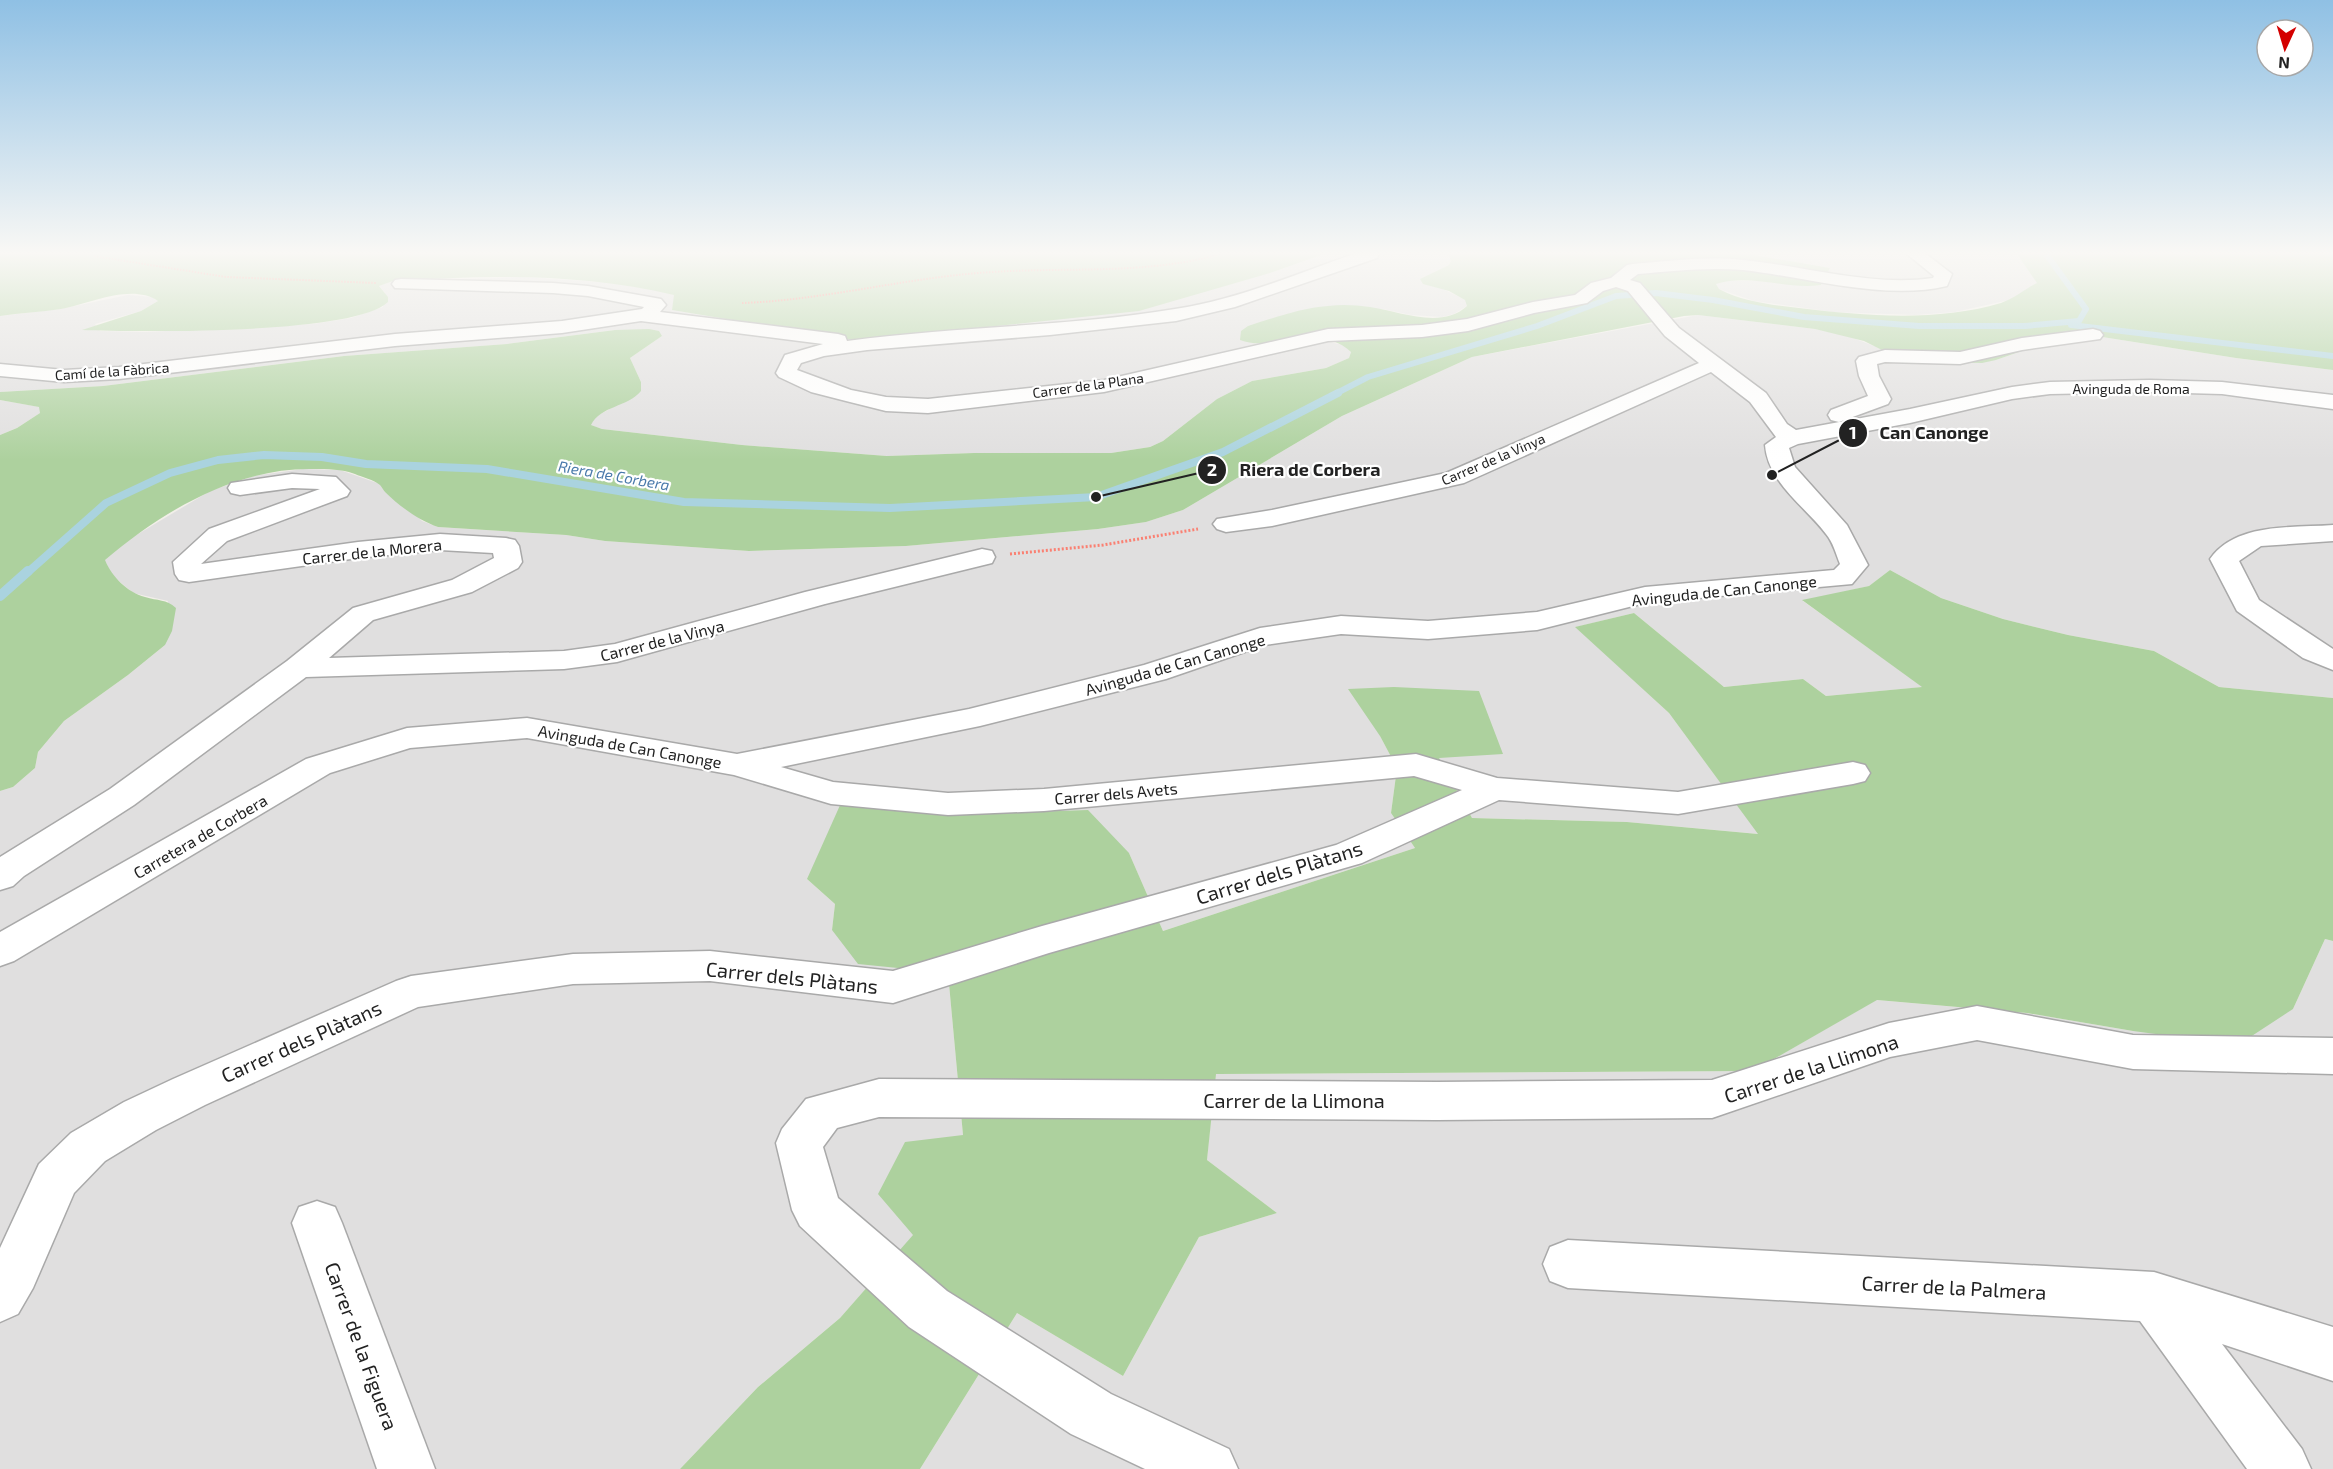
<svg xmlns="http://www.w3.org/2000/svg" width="2333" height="1469" viewBox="0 0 2333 1469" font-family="'Exo 2',sans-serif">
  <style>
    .residential { fill: #e0dfdf }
    .forest { fill: #add19e }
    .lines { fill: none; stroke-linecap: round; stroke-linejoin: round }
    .stream-far2 { stroke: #aad3df; stroke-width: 6 }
    .stream-far1 { stroke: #aad3df; stroke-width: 8 }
    .stream { stroke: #aad3df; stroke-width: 10 }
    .minor-casing { stroke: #a9a9a9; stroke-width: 3 }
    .path-far1 { stroke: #fa8072; stroke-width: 2; stroke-dasharray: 1.5 1.5; stroke-linecap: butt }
    .path { stroke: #fa8072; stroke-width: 3; stroke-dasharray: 2 2; stroke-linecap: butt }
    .minor { fill: #fff; fill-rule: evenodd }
    .labels { text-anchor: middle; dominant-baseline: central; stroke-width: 4.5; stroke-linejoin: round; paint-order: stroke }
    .far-street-label { font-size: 14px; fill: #222; stroke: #fff }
    .far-water-label { font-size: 15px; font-style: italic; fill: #4a7aab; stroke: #fff }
    .street-label { font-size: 16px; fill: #222; stroke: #fff }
    .near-street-label { font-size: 20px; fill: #222; stroke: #fff }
    .leader { fill: none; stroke: #222; stroke-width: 2 }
    .callout-dot { fill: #222; stroke: #fff; stroke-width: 2 }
    .mark-label { font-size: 18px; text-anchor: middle; font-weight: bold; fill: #fff }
    .callout-label { font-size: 18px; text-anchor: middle; font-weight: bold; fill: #222; stroke: #fff; stroke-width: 4.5; stroke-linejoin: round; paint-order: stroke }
  </style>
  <rect width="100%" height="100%" fill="#f2efe9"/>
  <!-- residential -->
  <g class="residential">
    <polygon points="1324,254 1448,254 1451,261 1449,265 1421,279 1466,300 1467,306 1454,314 1442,317 1411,315 1383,309 1266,344 1279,340 1313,339 1344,345 1351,352 1349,358 1326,368 1252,381 1217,399 1163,441 1150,447 1111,453 974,453 887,456 742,445 602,429 590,425 595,417 608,410 641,382 630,358 662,336 615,330 507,344 344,356 103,386 0,392 0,316 60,309 128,295 152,297 158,301 141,311 95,324 100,331 145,332 313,324 351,318 383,307 385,293 379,286 393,281 523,277 616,283 655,290 675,295 672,310 781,327 803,332 1255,276 1270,273"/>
    <polygon points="1748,254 2017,254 2038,284 2009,300 1955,312 1916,315 1833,312 1754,301 1719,289 1716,284 1725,281 1757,281 1810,286 1821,285 1830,268"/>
    <polygon points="1698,315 1815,329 1848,336 1874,346 1996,360 2036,346 2096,336 2236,358 2333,370 2333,698 2219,687 2154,651 2068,635 2003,619 1941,598 1890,570 1869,586 1803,601 1923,687 1826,696 1803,679 1724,687 1634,613 1576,627 1669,713 1759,834 1627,822 1472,818 1438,758 1380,736 1397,768 1391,813 1415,848 1163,931 1129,853 807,879 835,904 832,930 948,973 963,1135 914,1235 840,1318 758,1387 680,1469 0,1469 0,791 13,787 35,768 38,752 64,721 128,675 165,645 168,601 133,593 114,577 104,560 128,540 210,491 253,476 303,469 340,470 380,484 385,492 414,513 422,521 438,527 566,535 605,541 749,551 906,546 1098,529 1146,522 1183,510 1342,416 1472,357"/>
    <polygon points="0,400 40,407 40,413 17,428 0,435"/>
    <polygon points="2325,939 2333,941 2333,1469 920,1469 1017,1313 1123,1376 1199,1237 1277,1213 1207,1160 1215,1074 1753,1071 1876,1000 2027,1013 2133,1031 2293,1009"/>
  </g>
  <!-- forest -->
  <g class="forest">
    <path d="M 0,254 L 1324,254 L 1270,273 L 1139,311 L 864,340 L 846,339 L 672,310 L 674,295 C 583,273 487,275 393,281 L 379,286 L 388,297 L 388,302 C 354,335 136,332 82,330 L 141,311 L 158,301 C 131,283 90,304 61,309 C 41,312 20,313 0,316 Z"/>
    <path d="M 1448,254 L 1748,254 L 1830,268 L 1821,285 C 1787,290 1750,273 1716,284 L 1719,289 C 1743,302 1773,305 1799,308 C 1865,316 1937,322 2001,303 C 2015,298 2025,289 2037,283 L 2017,254 L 2333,254 L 2333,370 L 2236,358 L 2096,336 L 2036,346 L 1996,360 L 1982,363 L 1943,362 L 1886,352 L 1864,341 L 1815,329 L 1698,315 L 1684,316 L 1472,357 L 1342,416 L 1183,510 L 1146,522 L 1098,529 L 906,546 L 749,551 L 605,541 L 566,535 L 438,527 C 420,521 399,506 385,492 C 383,490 382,487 380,485 C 374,480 362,477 355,474 C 341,469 328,469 314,469 C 236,467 163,511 105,560 C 112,577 127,592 145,597 C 158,601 166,599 176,608 L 172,631 L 165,645 L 128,675 L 64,721 L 38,752 L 35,768 L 13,787 L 0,791 L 0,435 L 17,428 L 40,413 L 39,407 L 0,400 L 0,392 L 103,386 L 344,356 L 507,344 L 615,330 L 649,329 L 659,331 L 662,336 L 630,358 L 641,382 L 641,391 C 628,407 600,406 591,425 L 602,429 L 742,445 L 887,456 L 974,453 L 1111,453 L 1150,447 L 1163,441 L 1217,399 L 1252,381 L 1326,368 L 1349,358 L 1351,352 C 1321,322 1272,353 1240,340 L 1241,331 L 1248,326 C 1274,318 1300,308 1328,306 C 1342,304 1356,305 1370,307 C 1399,311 1441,330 1467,306 L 1465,300 L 1449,291 L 1423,284 L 1420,279 L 1449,265 L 1451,261 Z"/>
    <polygon points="1890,570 1941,598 2003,619 2068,635 2154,651 2219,687 2333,698 2333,941 2325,939 2293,1009 2238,1045 2133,1031 2027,1013 1877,1000 1753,1071 1216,1074 1207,1160 1277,1213 1199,1237 1123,1376 1017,1313 920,1469 680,1469 758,1387 840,1318 913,1235 878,1194 905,1142 963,1135 948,973 858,964 832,930 835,904 807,879 841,803 968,814 1088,810 1129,853 1163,931 1415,848 1391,813 1397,768 1380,736 1348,689 1394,687 1479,691 1503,754 1439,758 1472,818 1627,822 1758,834 1669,713 1575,627 1634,613 1724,687 1803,679 1826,696 1922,687 1802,600 1869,586"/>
  </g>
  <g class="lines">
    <!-- stream-far2 -->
    <g class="stream-far2">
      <polyline points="2071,325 2333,356"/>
      <polyline points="1335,394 1368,377 1537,326 1616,296 1656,293 1713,300 1804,317 1919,326 2025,326 2079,321 2086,309 2046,254"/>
    </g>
    <!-- stream-far1 -->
    <polyline class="stream-far1" points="27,573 106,503 170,473 218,460 264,455 322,457 366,464 487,469 684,502 890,508 1096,497 1223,452 1338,393"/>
    <!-- stream -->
    <polyline class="stream" points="0,596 28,571"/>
    <defs>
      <g id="minor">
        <path d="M 1354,254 L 1379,254 L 1377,258 L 1235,307 L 1176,321 L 1050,335 L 867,350 L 824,356 L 801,363 L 797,370 L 851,390 L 886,397 L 928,399 L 1104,380 L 1328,329 L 1422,325 L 1467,319 L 1533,302 L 1575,295 L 1591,283 L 1611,278 L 1627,265 L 1633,264 C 1669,261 1706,256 1743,260 C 1805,266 1871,287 1933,278 L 1934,276 L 1907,254 L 1926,254 L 1952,274 L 1947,286 C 1885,301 1806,277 1743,270 C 1708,267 1672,271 1638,274 L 1630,280 L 1640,283 L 1679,328 L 1766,393 L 1787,424 L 1796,430 L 1910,409 L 2012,387 L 2050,382 L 2150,380 L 2222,382 L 2333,395 L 2333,409 L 2222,394 L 2150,392 L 2050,394 L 2012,399 L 1910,423 L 1798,444 L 1789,448 L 1795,467 L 1847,525 L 1868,565 L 1852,584 L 1645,603 L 1537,630 L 1428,639 L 1341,634 L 1265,645 L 1166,679 L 980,726 L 781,767 L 833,782 L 948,793 L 1044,789 L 1416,754 L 1497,778 L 1678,792 L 1853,762 L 1865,765 L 1870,773 L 1865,781 L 1853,784 L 1678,814 L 1499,800 L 1362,863 L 1049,953 L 893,1003 L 710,981 L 573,984 L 418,1007 L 205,1105 L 156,1130 L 105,1161 L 74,1193 L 33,1288 L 18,1314 L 0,1322 L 0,1248 L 39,1164 L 71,1133 L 124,1102 L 173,1079 L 396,981 L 411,976 L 573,954 L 710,951 L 893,971 L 1042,926 L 1336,845 L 1462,790 L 1414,776 L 1044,811 L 948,815 L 831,804 L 734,775 L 527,738 L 410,748 L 330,773 L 14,961 L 0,966 L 0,932 L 306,759 L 407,728 L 527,718 L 737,754 L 969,709 L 1144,665 L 1260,628 L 1341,616 L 1428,621 L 1537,612 L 1645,587 L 1834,570 L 1840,564 C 1836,554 1833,542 1826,534 C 1805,506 1768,483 1765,445 L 1776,437 L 1750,402 L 1711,372 L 1464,483 L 1272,526 L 1226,532 L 1217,529 L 1213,524 L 1217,519 L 1272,510 L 1446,473 L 1699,363 L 1665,336 L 1628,291 L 1616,287 L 1603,291 L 1587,303 L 1534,313 L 1468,331 L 1422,337 L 1328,341 L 1104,392 L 928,413 L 886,411 L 846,401 L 811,392 L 779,377 L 776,373 L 785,355 L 823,344 L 641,321 L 562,333 L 395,346 L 119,379 L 64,382 L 0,376 L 0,364 L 64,370 L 119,367 L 395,334 L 562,321 L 642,309 L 644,307 L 588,296 L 553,293 L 395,288 L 392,284 L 395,280 L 401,279 L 553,283 L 588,286 L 661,299 L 666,305 L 660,312 L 838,334 L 845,336 L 847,341 C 956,326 1067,327 1175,309 C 1236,300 1296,274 1354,254 Z"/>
        <polygon points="2093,329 2100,331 2103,335 2100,339 2022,350 1960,364 1885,362 1877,364 1879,376 1891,399 1888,404 1839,422 1831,420 1828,415 1831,410 1868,396 1859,376 1856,361 1859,357 1885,350 1960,352 2022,338"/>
        <polygon points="292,474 336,477 350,491 347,496 227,541 201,564 358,542 440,534 506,538 515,540 519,546 522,562 518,568 472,592 373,620 329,658 564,651 615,644 805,592 982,549 992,551 995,557 992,563 825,604 617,662 564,669 306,677 134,805 24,876 13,886 0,890 0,857 110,789 287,661 353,608 452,580 494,558 493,553 440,550 358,558 189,582 179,580 175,574 173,562 209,529 320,489 292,488 240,495 231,493 228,488 231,483"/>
        <path d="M 2333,525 L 2333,541 L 2261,546 L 2239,561 L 2259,600 L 2333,649 L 2333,670 L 2303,658 L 2237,611 L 2210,559 C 2236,522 2294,528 2333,525 Z"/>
        <polygon points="1977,1006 2133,1035 2333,1038 2333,1074 2133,1069 1977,1040 1890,1057 1712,1118 1437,1120 879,1117 837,1128 823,1147 838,1198 947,1291 1111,1394 1229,1449 1238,1469 1145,1469 1071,1434 909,1327 800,1226 792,1210 776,1143 782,1129 806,1099 879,1079 1437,1082 1712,1080 1889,1023"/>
        <polygon points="317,1201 335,1207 342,1223 435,1469 377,1469 292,1223 299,1207"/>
        <polygon points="1568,1240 2154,1272 2333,1327 2333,1381 2222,1344 2302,1449 2311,1469 2247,1469 2140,1321 1568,1288 1550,1281 1543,1264 1550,1247"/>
      </g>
    </defs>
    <!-- minor casing -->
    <use href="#minor" class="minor-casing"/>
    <!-- path-far1 -->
    <g class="path-far1">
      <polyline points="94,256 226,277 376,283"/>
      <path d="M 742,303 C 826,300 908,277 992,272 C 1067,267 1147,275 1220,254"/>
    </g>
    <!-- path -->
    <polyline class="path" points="1010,554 1103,545 1198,529"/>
    <!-- minor -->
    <use href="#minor" class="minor"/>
  </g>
  <!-- sky -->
  <linearGradient id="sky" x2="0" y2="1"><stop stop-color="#8fc0e4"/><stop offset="0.55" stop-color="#f9f8f5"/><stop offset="1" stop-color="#f9f8f5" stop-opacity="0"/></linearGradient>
  <rect width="2333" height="460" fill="url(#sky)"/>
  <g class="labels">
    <!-- far-street labels -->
    <g class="far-street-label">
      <text transform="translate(112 371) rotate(-4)">Camí de la Fàbrica</text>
      <text transform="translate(1088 385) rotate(-8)">Carrer de la Plana</text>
      <text x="2131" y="388">Avinguda de Roma</text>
      <text transform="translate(1493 459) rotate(-23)">Carrer de la Vinya</text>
    </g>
    <!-- far-water labels -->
    <g class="far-water-label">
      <text transform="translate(614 475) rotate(10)">Riera de Corbera</text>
    </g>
    <!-- street labels -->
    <g class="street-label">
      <text transform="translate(372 551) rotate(-6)">Carrer de la Morera</text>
      <text transform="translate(1724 590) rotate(-6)">Avinguda de Can Canonge</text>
      <text transform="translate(662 640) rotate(-14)">Carrer de la Vinya</text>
      <text transform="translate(1175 664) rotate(-16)">Avinguda de Can Canonge</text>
      <text transform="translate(630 746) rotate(10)">Avinguda de Can Canonge</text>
      <text transform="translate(1116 793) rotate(-5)">Carrer dels Avets</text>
      <text transform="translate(200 836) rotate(-30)">Carretera de Corbera</text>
    </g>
    <!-- near-street labels -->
    <g class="near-street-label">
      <text transform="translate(1279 872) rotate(-17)">Carrer dels Plàtans</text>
      <text transform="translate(792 977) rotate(6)">Carrer dels Plàtans</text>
      <text transform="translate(301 1041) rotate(-24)">Carrer dels Plàtans</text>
      <text transform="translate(1811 1068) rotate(-18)">Carrer de la Llimona</text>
      <text x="1294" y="1100">Carrer de la Llimona</text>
      <text transform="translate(1954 1287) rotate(3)">Carrer de la Palmera</text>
      <text transform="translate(362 1346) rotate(70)">Carrer de la Figuera</text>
    </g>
  </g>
  <!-- callouts -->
  <path class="leader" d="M1772 475L1853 433M1096 497L1212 470"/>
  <g class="callout-dot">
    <circle cx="1772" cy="475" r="6"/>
    <circle cx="1096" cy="497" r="6"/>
    <circle cx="1853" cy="433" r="15"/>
    <circle cx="1212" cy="470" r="15"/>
  </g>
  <g class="mark-label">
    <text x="1853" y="439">1</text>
    <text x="1212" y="476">2</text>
  </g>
  <g class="callout-label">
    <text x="1934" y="439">Can Canonge</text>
    <text x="1310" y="476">Riera de Corbera</text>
  </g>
  <!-- north arrow -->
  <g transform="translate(2285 48) rotate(184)"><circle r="28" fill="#ffffff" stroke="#a7a7a7" stroke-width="1.5"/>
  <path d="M0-4.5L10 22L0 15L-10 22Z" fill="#d40000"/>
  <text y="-9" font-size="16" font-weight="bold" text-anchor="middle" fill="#222222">N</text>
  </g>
</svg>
